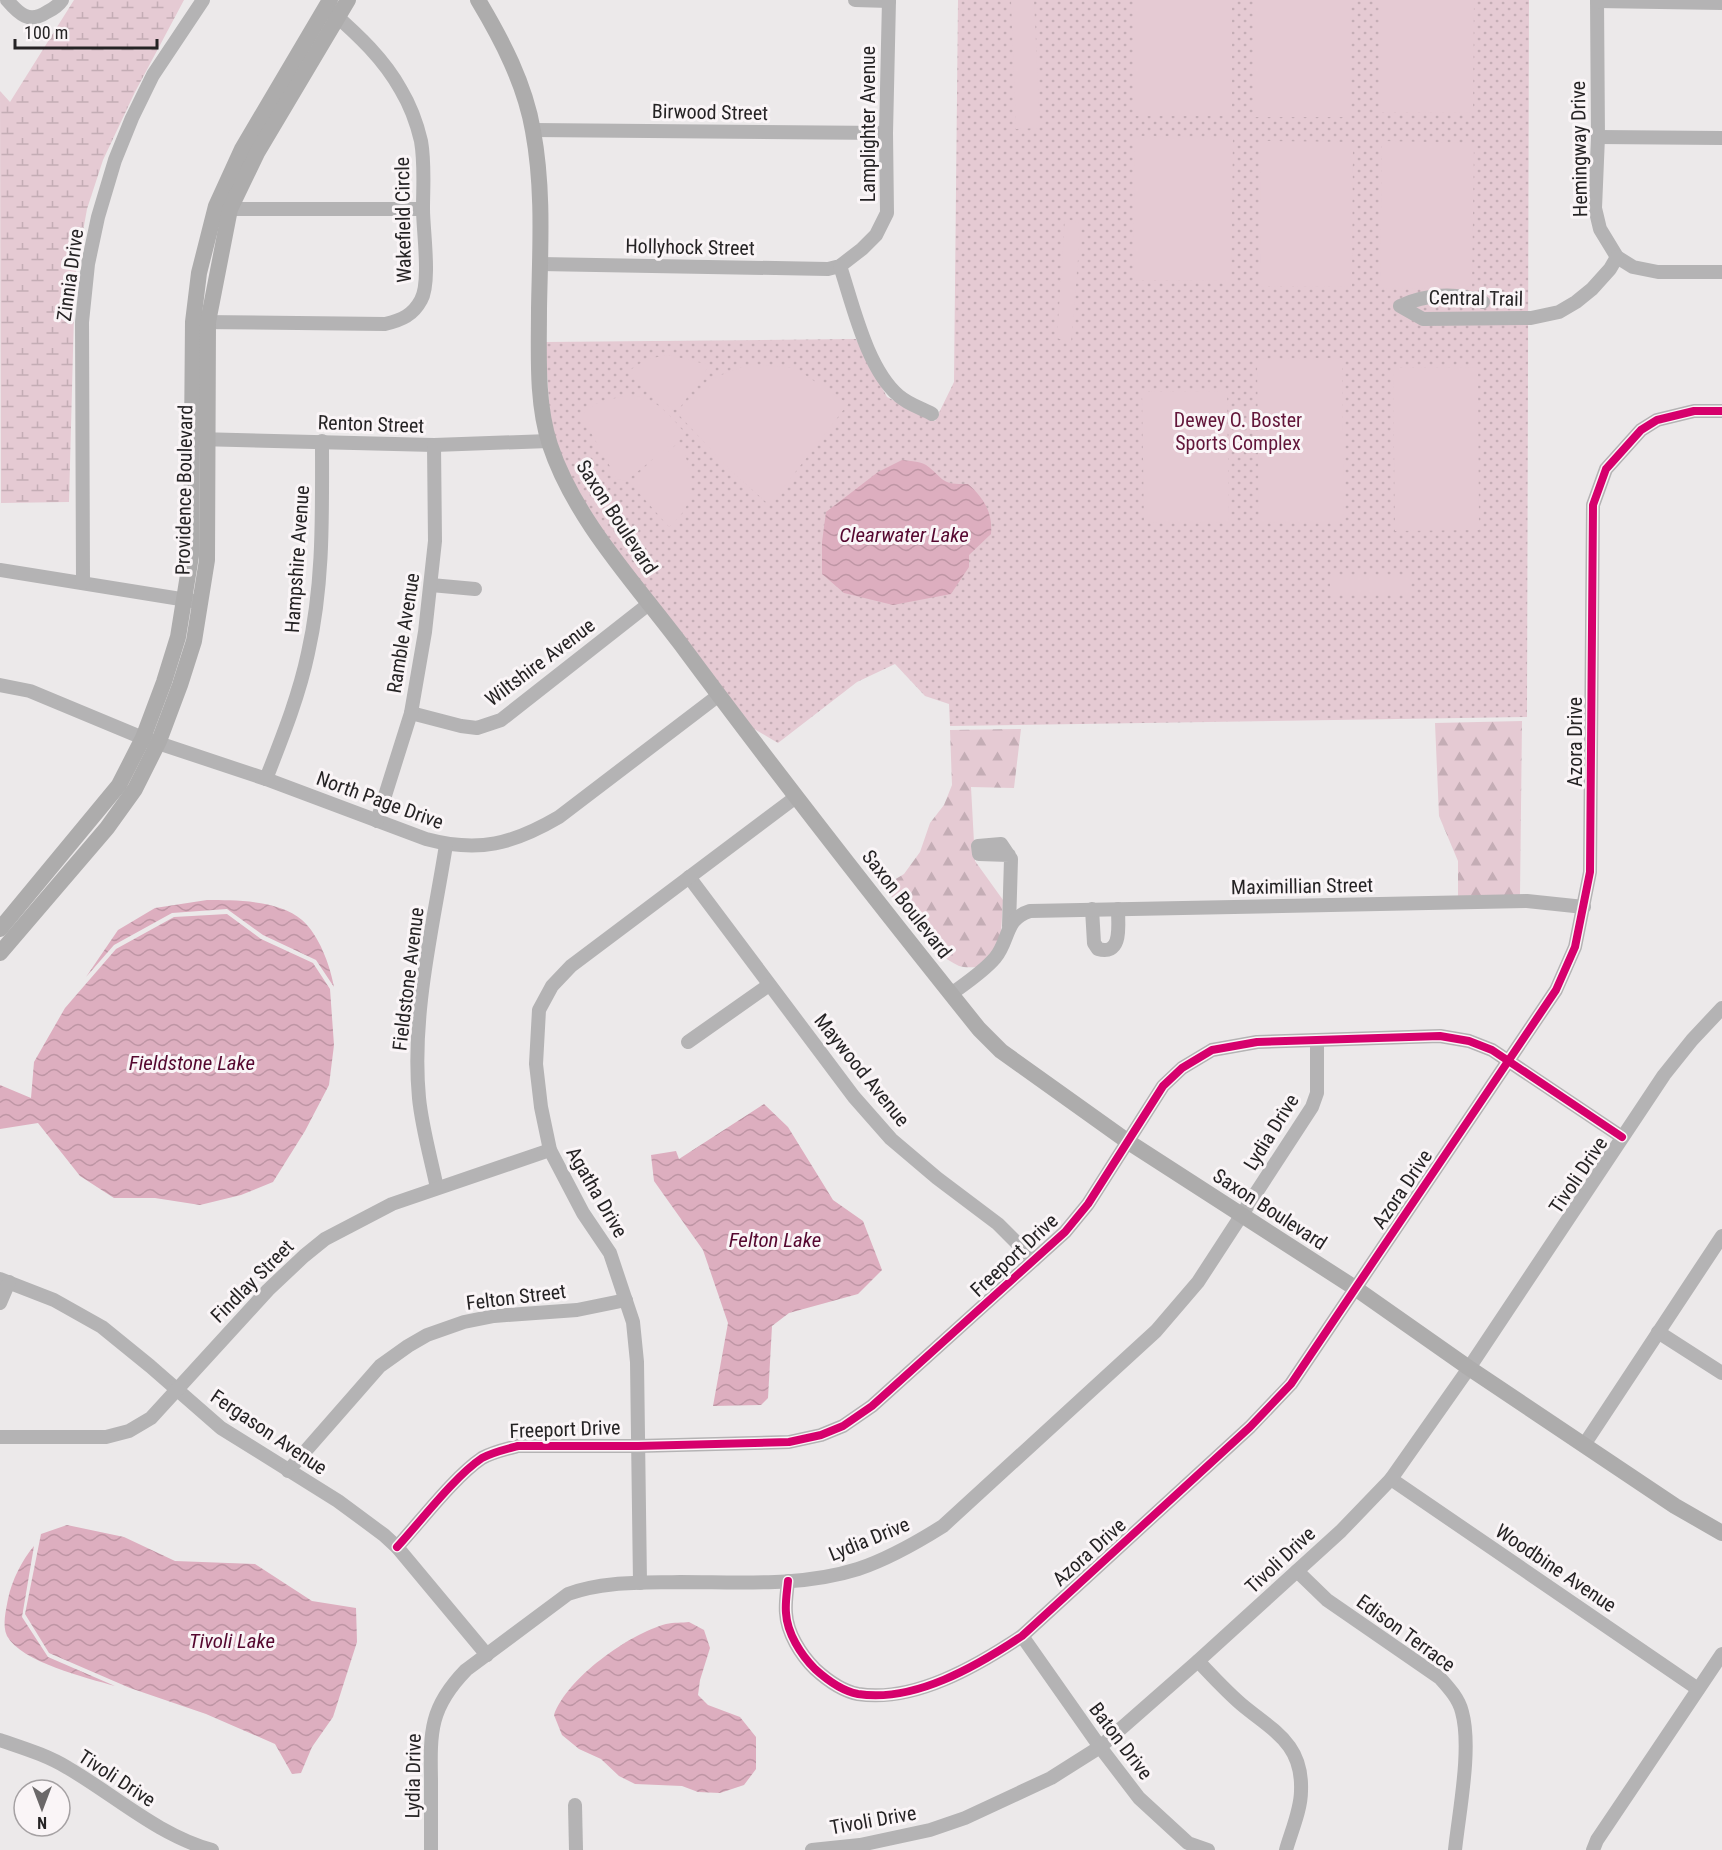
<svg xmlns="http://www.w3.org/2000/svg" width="1722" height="1850" viewBox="0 0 1722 1850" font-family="'Roboto Condensed',sans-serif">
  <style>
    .forest { fill: url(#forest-firs) }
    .wetland { fill: url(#wetland-marsh) }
    .park { fill: url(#park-dots) }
    .garden { fill: #e5cad3 }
    .water { fill: url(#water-waves) }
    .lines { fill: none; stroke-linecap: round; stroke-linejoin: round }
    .minor { stroke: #b4b3b4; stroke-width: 14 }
    .major { stroke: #adacac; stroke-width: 16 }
    .cycleway-casing { stroke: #faf5f7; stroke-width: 11 }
    .cycleway { stroke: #d6006c; stroke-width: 8 }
    .labels { text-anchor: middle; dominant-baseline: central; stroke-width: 6; stroke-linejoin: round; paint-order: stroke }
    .street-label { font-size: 20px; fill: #252324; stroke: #faf5f7 }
    .park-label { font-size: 20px; fill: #62163a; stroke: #faf5f7 }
    .water-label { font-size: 21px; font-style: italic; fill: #55072f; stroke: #faf5f7 }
  </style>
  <defs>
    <pattern id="forest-firs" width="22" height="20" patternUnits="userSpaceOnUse" patternTransform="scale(1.5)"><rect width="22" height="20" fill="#e5cad3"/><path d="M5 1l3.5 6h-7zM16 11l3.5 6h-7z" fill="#c4adb5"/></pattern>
    <pattern id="wetland-marsh" width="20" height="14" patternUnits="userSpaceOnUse" patternTransform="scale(1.5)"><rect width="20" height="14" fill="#e5cad3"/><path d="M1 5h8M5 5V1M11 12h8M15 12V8" fill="none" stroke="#c4adb5"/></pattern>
    <pattern id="park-dots" width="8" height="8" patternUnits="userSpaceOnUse" patternTransform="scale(1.5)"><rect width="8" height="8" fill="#e5cad3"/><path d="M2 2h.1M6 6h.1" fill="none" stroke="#c4adb5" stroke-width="1.8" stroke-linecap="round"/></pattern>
    <pattern id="water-waves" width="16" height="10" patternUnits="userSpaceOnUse" patternTransform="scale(1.5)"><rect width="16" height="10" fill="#ddaebf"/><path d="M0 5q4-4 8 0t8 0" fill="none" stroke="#be95a4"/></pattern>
  </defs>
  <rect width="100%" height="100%" fill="#ece9ea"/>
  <!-- forest -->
  <g class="forest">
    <polygon points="1522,721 1520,895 1458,896 1458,861 1439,816 1435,723"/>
    <path d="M 1021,729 L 1014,788 L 971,787 L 975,861 L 1003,900 L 1001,934 L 992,954 L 978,967 C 973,967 965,968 959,966 C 929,952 903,913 884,886 L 904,874 L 920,852 L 930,823 L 944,805 L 952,785 L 950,730 Z"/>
  </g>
  <!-- wetland -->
  <polygon class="wetland" points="74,0 184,0 135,92 103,160 87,209 75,276 69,502 1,503 0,91 10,102"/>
  <!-- park -->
  <polygon class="park" points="958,0 1529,0 1527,717 950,726 949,704 925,696 895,664 857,682 778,743 751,727 604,534 573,487 558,450 550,417 545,342 856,339 887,397 935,421 954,382"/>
  <!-- garden -->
  <g class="garden">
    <polygon points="1011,0 1034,0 1040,128 1016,129"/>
    <rect x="1135" y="0" width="97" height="116"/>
    <rect x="1255" y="0" width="96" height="117"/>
    <polygon points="1381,0 1474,0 1473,113 1381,112"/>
    <polygon points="1135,136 1233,137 1231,281 1133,280"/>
    <polygon points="1261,141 1353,142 1352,287 1260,286"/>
    <polygon points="1382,141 1474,143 1472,289 1380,288"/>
    <polygon points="1065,218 1081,224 1071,343 1057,338"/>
    <polygon points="668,355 710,365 679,409 672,410 627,372 647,359"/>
    <polygon points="1342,358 1344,522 1259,523 1257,359"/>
    <polygon points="750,364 795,368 848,404 773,501 767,503 730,470 677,413 708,380"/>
    <polygon points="1478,367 1479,530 1395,531 1393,368"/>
    <polygon points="1227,391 1229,522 1144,523 1142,392"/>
    <path d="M 626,395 C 654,395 668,413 685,433 L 626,481 L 617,479 L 581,415 L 595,404 Z"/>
    <path d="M 677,444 L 682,446 C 694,479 698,503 669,527 L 632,485 L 632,480 Z"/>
    <rect x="1330" y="576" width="81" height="18"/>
  </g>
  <!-- water -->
  <g class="water">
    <path d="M 902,460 C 909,461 920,461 926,465 C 945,479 940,485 968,484 C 984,498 993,513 991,534 L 969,555 L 969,567 L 951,594 L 893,605 L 844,593 L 822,574 L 822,542 L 826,512 L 878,472 Z"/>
    <path d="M 207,900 C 235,900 280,900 302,920 C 319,935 330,965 334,987 L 316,960 L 263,935 L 227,909 L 172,913 L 114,945 L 86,977 L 118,930 L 155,908 Z"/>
    <polygon points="227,914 261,939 313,963 330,989 334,1045 329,1085 305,1131 273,1182 241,1195 200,1205 155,1198 114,1198 80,1176 38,1123 0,1129 0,1085 31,1098 34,1062 65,1008 116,949 174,917"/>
    <polygon points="764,1104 788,1127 833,1200 863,1221 882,1270 858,1294 789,1313 772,1326 768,1398 761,1405 713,1406 728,1323 703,1250 654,1181 651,1155 676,1151 679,1159"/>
    <polygon points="67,1525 124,1537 175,1561 255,1564 312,1601 356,1608 357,1642 333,1717 312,1747 301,1773 292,1774 275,1744 206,1714 130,1688 49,1653 25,1614 41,1534"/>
    <path d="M 34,1546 L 22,1617 L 48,1657 L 115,1686 C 87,1678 21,1662 7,1636 C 2,1625 6,1610 8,1599 C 12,1580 22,1560 34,1546 Z"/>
    <path d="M 689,1622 L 704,1630 L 710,1648 L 700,1680 L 698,1695 L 708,1705 L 740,1717 L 756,1737 L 756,1769 L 744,1785 L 720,1793 L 698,1792 L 682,1786 L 635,1784 L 619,1776 L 601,1759 L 579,1749 L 562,1735 L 554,1715 C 567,1678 629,1634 666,1624 C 674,1622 682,1623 689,1622 Z"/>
  </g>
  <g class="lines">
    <!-- minor -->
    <g class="minor">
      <path d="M 7,0 C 19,14 29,24 47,12 C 53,9 58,6 62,0"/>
      <polyline points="855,0 889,1"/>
      <polyline points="1597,0 1598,137 1595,208 1600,229 1617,257 1633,267 1658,272 1722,272"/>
      <polyline points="1597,1 1722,3"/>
      <polyline points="533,130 886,133"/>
      <polyline points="1598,137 1722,138"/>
      <polyline points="221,207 230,209 423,209"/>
      <polyline points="540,264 828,269 840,266 862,249 876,235 887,213 886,133 889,0"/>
      <path d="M 840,266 C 853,305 867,369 899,396 C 908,404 921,408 932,414"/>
      <path d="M 1483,302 C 1456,292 1426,294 1400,306 L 1423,319 L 1531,318 L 1559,312 L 1576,302 L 1592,289 L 1610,269 L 1617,257"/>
      <path d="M 200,322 L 385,324 C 402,320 413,315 421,300 C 431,282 423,231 423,209 C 423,186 425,164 421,141 C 417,124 410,105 401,90 C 384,59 358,35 332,12"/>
      <polyline points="197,439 434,445 549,441"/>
      <polyline points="0,570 193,601"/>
      <polyline points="83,582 82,322 88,264 98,217 115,160 132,118 153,75 203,0"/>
      <polyline points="431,585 475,589"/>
      <path d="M 0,685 L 30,691 L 143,738 L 266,779 L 426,839 C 479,853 513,844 559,817 L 719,695"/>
      <polyline points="411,713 461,726 477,728 501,720 650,603"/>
      <path d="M 266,779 C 282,738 299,696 308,653 C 324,583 322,512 322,441"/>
      <polyline points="377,821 411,713 425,632 435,541 434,445"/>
      <polyline points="1009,855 979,854 978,846 1001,844 1011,859 1009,926"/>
      <polyline points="689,877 854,1097 891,1139 937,1178 998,1224 1034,1260"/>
      <path d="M 1092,909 L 1094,943 L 1098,949 C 1123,956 1118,925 1118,909"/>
      <path d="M 951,994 C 966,983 983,972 995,958 C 1010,940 1004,919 1030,911 L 1527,901 L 1584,907"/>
      <polyline points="688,1042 769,985"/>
      <path d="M 437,1188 C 431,1159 422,1128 419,1098 C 411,1015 433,927 446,845"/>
      <polyline points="0,1279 54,1300 102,1327 150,1366 221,1428 338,1501 384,1535 397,1547 487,1655"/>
      <polyline points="0,1303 9,1282"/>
      <polyline points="1658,1332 1722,1373"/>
      <polyline points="0,1437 106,1437 129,1431 151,1418 268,1290 304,1256 325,1239 392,1204 550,1150"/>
      <polyline points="1584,1445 1722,1236"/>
      <polyline points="288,1471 380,1366 408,1346 427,1335 464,1322 494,1316 577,1310 626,1300"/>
      <polyline points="1391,1479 1698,1689"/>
      <path d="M 397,1547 C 421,1521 454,1477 482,1458 C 493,1452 506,1449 518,1446 L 638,1446 L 789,1442 L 821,1435 L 843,1426 L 872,1406 L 1065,1232 L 1088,1204 L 1163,1086 L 1182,1068 L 1212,1050 L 1257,1042 L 1440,1036 L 1469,1041 L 1492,1050 L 1622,1137"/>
      <path d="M 1297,1571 L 1327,1600 L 1440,1678 C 1449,1688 1459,1699 1462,1712 C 1472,1748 1459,1812 1455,1850"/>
      <path d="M 788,1581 C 787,1592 785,1603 786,1613 C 787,1633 801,1655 815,1669 C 826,1679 842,1691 858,1694 C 914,1703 977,1666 1022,1636 L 1250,1427 L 1291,1384 L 1556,990 L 1575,947 L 1590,872 L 1593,505 L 1606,469 L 1641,430 L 1657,420 L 1694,411 L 1722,411"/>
      <polyline points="640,1583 637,1362 633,1322 610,1253 583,1213 550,1150 541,1107 536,1064 539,1010 552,986 571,966 796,797"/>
      <polyline points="1022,1636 1100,1747 1139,1798 1188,1843 1208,1850"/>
      <path d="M 1198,1661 C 1212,1676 1226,1691 1241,1704 C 1273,1731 1303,1743 1301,1791 C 1301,1810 1291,1832 1286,1850"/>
      <path d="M 0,1740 C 23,1748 47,1755 68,1768 C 116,1796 158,1835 212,1850"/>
      <polyline points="575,1805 576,1850"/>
      <path d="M 431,1850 C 431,1827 431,1804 431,1780 C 430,1731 430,1707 466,1670 L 568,1594 C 604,1581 642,1583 680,1582 C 739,1582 801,1587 858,1569 C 888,1559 916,1543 943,1526 L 1156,1331 L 1198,1282 L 1312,1107 L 1317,1093 L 1317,1040"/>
      <polyline points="812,1850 860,1845 930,1830 965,1818 1051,1778 1100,1747 1198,1661 1341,1531 1391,1479 1469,1368 1664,1075 1692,1040 1722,1008"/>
      <polyline points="1593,1850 1597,1840 1722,1654"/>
    </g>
    <!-- major -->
    <g class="major">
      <path d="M 478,0 C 502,40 525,84 533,131 C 544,190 540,250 539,309 C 539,353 536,403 550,445 C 574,518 634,582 680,643 C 777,774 877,902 979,1029 L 1001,1051 L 1127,1141 L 1355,1288 L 1469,1368 L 1675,1506 L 1722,1533"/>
      <polyline points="0,929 119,785 143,738 164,682 178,637 191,556 193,322 199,273 216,206 242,149 330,0"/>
      <polyline points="0,953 107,828 135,789 159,741 180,685 194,641 207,560 208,322 230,209 257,153 348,0"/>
    </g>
    <defs>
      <g id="cycleway">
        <path d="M 397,1547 C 421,1521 454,1477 482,1458 C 493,1452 506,1449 518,1446 L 638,1446 L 789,1442 L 821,1435 L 843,1426 L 872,1406 L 1065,1232 L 1088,1204 L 1163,1086 L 1182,1068 L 1212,1050 L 1257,1042 L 1440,1036 L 1469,1041 L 1492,1050 L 1622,1137"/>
        <path d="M 788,1581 C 787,1592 785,1603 786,1613 C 787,1633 801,1655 815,1669 C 826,1679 842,1691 858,1694 C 914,1703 977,1666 1022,1636 L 1250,1427 L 1291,1384 L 1556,990 L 1575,947 L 1590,872 L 1593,505 L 1606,469 L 1641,430 L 1657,420 L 1694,411 L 1722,411"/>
      </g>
    </defs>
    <!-- cycleway casing -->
    <use href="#cycleway" class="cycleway-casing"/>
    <!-- cycleway -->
    <use href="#cycleway" class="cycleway"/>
  </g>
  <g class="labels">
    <!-- street labels -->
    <g class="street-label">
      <text transform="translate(710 112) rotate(1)">Birwood Street</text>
      <text transform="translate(868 124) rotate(-90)">Lamplighter Avenue</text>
      <text transform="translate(1579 149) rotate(-91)">Hemingway Drive</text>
      <text transform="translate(403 220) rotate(-91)">Wakefield Circle</text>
      <text transform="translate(690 247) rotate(1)">Hollyhock Street</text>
      <text transform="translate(70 275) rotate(-82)">Zinnia Drive</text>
      <text transform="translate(1476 298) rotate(1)">Central Trail</text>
      <text transform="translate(371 424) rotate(2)">Renton Street</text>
      <text transform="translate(184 490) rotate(-89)">Providence Boulevard</text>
      <text transform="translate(617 517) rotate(57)">Saxon Boulevard</text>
      <text transform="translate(297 559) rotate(-86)">Hampshire Avenue</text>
      <text transform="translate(403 633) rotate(-81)">Ramble Avenue</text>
      <text transform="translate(540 662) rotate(-37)">Wiltshire Avenue</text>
      <text transform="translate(1575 742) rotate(-90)">Azora Drive</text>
      <text transform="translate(380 800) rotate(20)">North Page Drive</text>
      <text transform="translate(1302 886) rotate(-1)">Maximillian Street</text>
      <text transform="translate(907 904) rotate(52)">Saxon Boulevard</text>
      <text transform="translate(408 979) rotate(-83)">Fieldstone Avenue</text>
      <text transform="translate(862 1070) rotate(51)">Maywood Avenue</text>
      <text transform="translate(1271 1132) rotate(-58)">Lydia Drive</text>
      <text transform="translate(1578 1175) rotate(-56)">Tivoli Drive</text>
      <text transform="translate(1402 1189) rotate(-56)">Azora Drive</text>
      <text transform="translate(597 1192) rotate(60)">Agatha Drive</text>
      <text transform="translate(1270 1209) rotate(33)">Saxon Boulevard</text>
      <text transform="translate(1014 1255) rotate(-43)">Freeport Drive</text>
      <text transform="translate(252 1281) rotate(-45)">Findlay Street</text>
      <text transform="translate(516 1297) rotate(-7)">Felton Street</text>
      <text transform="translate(565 1429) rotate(-2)">Freeport Drive</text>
      <text transform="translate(269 1432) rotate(34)">Fergason Avenue</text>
      <text transform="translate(869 1539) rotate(-22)">Lydia Drive</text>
      <text transform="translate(1089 1552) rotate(-42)">Azora Drive</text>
      <text transform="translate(1280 1560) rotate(-43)">Tivoli Drive</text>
      <text transform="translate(1556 1568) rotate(34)">Woodbine Avenue</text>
      <text transform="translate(1406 1633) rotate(36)">Edison Terrace</text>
      <text transform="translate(1121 1741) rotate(53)">Baton Drive</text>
      <text transform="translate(413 1776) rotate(-89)">Lydia Drive</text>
      <text transform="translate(117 1778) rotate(33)">Tivoli Drive</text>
      <text transform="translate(873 1820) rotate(-10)">Tivoli Drive</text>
    </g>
    <!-- park labels -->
    <g class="park-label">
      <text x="1238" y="420">Dewey O. Boster<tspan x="1238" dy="23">Sports Complex</tspan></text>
    </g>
    <!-- water labels -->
    <g class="water-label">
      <text x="904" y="535">Clearwater Lake</text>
      <text x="192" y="1063">Fieldstone Lake</text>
      <text x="775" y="1240">Felton Lake</text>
      <text x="232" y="1641">Tivoli Lake</text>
    </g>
  </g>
  <!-- north arrow -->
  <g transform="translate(42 1808) rotate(180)"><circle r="28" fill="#faf5f7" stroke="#a5a1a3" stroke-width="1.5"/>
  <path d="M0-4.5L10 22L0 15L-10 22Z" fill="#6b6869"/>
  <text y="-9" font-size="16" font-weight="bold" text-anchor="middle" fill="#252324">N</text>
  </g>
  <!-- scale -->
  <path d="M15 39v9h142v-9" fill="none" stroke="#252324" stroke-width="3"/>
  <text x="24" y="39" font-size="18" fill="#252324" stroke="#faf5f7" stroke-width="4.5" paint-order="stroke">100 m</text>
</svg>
